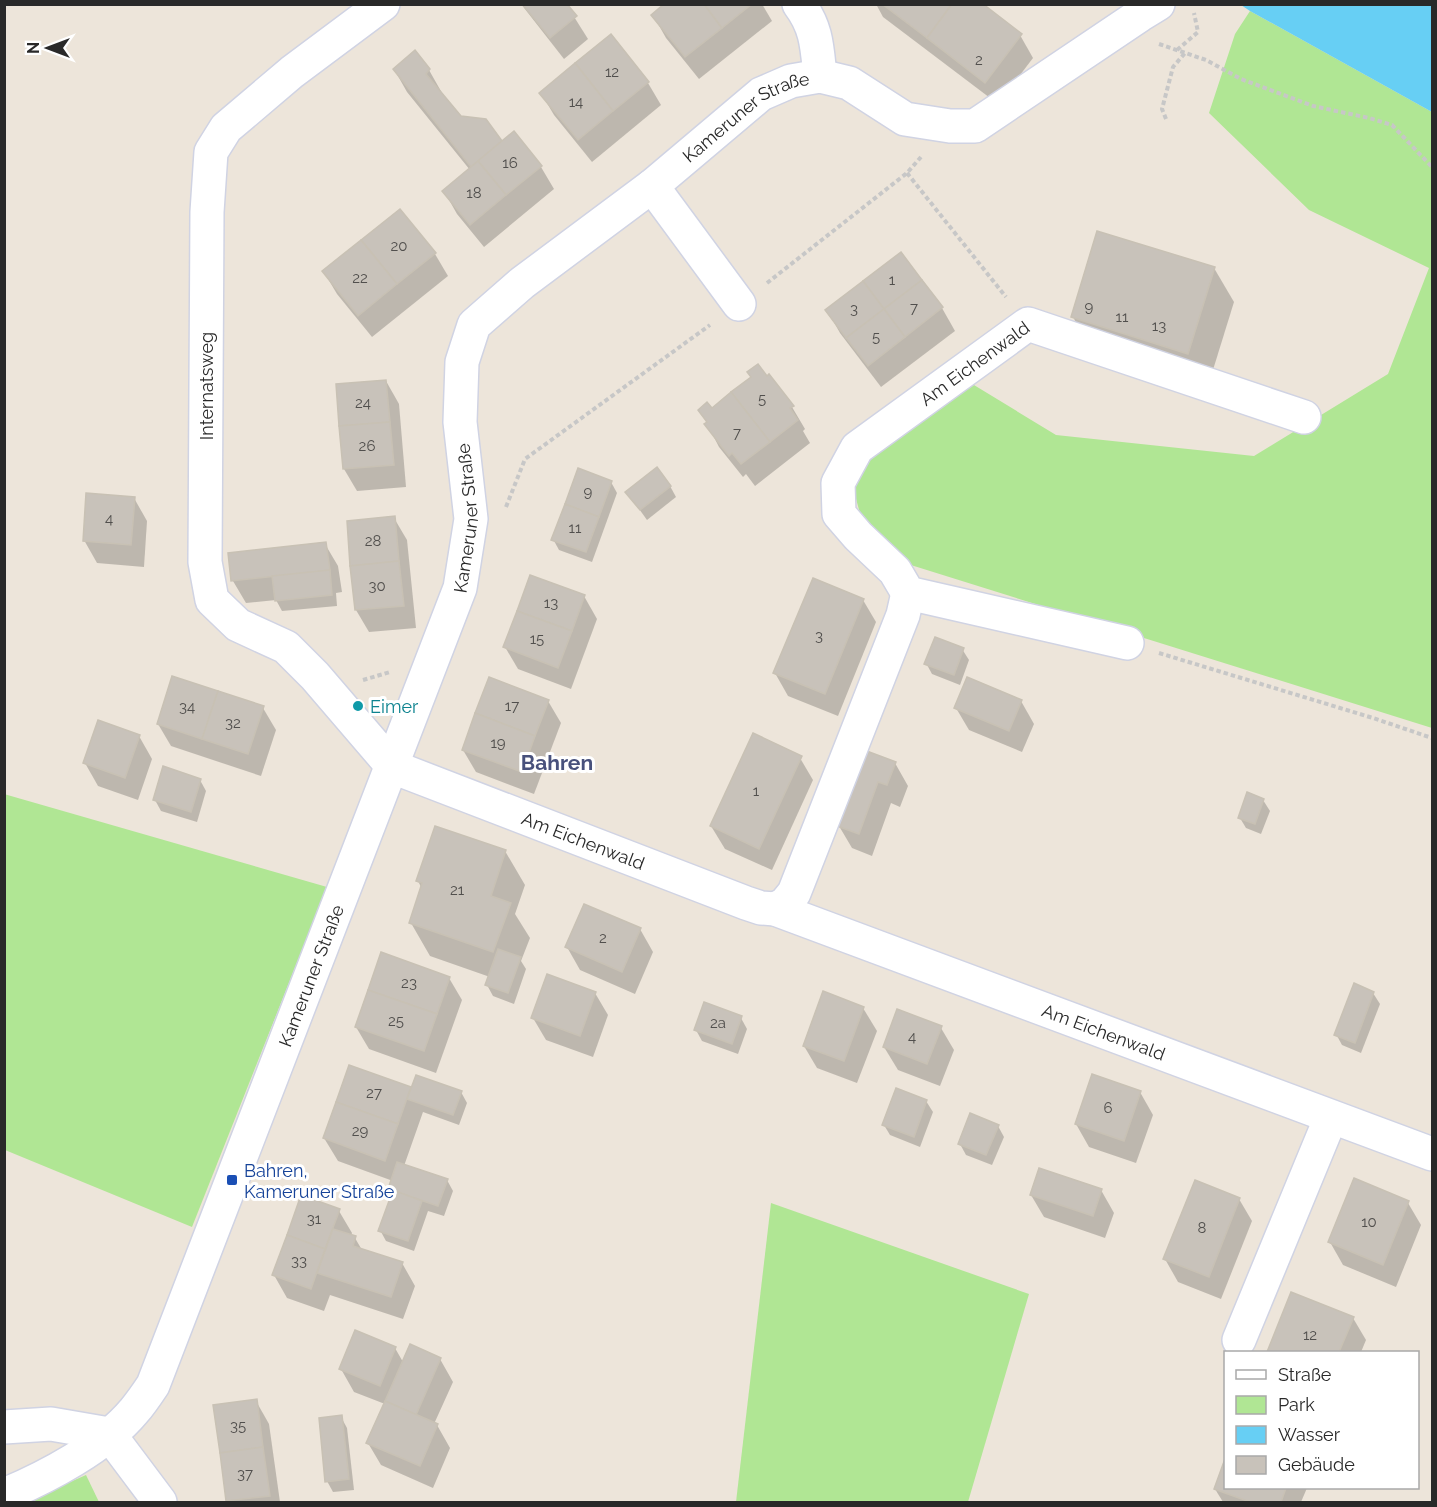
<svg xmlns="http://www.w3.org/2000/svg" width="1437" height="1507" viewBox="0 0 1437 1507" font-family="Raleway,sans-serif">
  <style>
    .green { fill: #b0e694 }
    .water { fill: #67cff4 }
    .shadow { fill: #0003 }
    .building { fill: #c8c2ba; stroke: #c8c1b4; stroke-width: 1.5 }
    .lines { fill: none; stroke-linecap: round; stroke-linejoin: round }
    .minor-casing { stroke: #d0d3e3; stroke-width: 36 }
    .path { stroke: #c7c7c7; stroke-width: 4; stroke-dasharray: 4.5 3; stroke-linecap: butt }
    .minor { stroke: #fff; stroke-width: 33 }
    .culture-dot { fill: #0f9aa8; stroke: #fff; stroke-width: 2 }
    .transit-dot { fill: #1a4fb4; stroke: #fff; stroke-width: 2 }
    .labels { text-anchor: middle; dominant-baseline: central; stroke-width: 6; stroke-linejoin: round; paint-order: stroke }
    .number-label { font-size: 15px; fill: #514f4d }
    .street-label { font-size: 18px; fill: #292929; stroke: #fff }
    .culture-label { font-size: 18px; fill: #0d838f; stroke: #fff; text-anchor: start }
    .transit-label { font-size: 18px; fill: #164399; stroke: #fff; text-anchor: start }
    .quarter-label { font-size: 21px; font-weight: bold; fill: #48517c; stroke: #fff }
  </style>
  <rect width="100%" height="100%" fill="#ede5da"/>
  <!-- green -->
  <g class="green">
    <polygon points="1250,11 1432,112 1432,728 898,561 861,517 852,484 875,449 969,382 1056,435 1254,456 1388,374 1429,268 1309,210 1209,113 1235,34"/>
    <polygon points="4,794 327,887 192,1227 5,1150"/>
    <polygon points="771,1203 1029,1294 968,1502 736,1502"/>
    <polygon points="86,1475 99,1502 25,1502"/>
  </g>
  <!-- water -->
  <polygon class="water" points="1241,5 1432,5 1432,112 1250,11"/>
  <!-- shadow -->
  <g class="shadow">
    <polygon points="521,4 566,4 588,39 564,59"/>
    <polygon points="666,4 762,4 772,21 699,79 666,38 653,15"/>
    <polygon points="876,4 980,4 1020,35 1033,58 998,104 883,17"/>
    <polygon points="415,52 429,70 442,93 441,94 460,117 502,143 514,133 541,167 554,189 484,247 457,214 444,191 470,170 407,92 394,69"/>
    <polygon points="648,83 661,105 592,162 554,115 541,93"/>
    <polygon points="435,254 448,276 372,337 337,294 324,272"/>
    <polygon points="900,254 942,308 955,331 881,387 840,333 827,310"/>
    <polygon points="1214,268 1234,302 1208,386 1092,351 1073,317"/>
    <polygon points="752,378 792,407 805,429 803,431 810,443 755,486 746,474 743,477 719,447 700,410 711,410"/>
    <polygon points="386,381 399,404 406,487 357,491 344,469"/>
    <polygon points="611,482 617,493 592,562 559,550 553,539"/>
    <polygon points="670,486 676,497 647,520 627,492"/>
    <polygon points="134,498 147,521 144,567 97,563 84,540"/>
    <polygon points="394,518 407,540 416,628 369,632 356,610"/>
    <polygon points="325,544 338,566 342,592 336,593 337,606 282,611 276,600 246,603 233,581"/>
    <polygon points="584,596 597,619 571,689 518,669 505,647"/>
    <polygon points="863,600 876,622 838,716 788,696 775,673"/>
    <polygon points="962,649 969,660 960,685 932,674 926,663"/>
    <polygon points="548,701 561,723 534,794 476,772 463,750"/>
    <polygon points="1021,701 1034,724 1022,752 969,730 956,708"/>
    <polygon points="263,708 276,730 261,776 171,746 158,724"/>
    <polygon points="139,736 152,759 138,800 98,786 85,763"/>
    <polygon points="800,758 813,780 772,870 725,849 711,826"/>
    <polygon points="895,763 908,786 900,807 891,803 872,856 852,848 839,826"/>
    <polygon points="200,780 206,791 197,822 161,811 155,800"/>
    <polygon points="1263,800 1270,811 1261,834 1246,828 1240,818"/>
    <polygon points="505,851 525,885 515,914 530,938 521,961 526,969 514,1004 493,996 487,985 490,977 430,956 411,923 422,889 418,881"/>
    <polygon points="640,929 653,952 635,994 580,970 567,947"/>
    <polygon points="449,978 462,1000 436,1073 369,1049 356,1027"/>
    <polygon points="595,993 608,1015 593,1057 546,1040 533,1018"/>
    <polygon points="1373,993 1380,1004 1361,1053 1342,1045 1336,1034"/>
    <polygon points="863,1008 877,1031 857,1083 817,1068 804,1046"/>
    <polygon points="741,1018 747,1029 738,1054 702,1041 696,1030"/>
    <polygon points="941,1028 954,1050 940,1086 898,1070 884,1047"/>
    <polygon points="410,1089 411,1091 461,1092 467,1103 459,1125 423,1112 404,1166 447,1180 453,1191 444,1216 428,1211 414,1251 386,1241 380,1230 393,1194 390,1189 393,1181 338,1161 324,1138"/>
    <polygon points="1140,1092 1153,1115 1136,1163 1089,1147 1076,1124"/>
    <polygon points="926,1101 933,1112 920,1147 890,1135 884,1125"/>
    <polygon points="998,1126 1004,1137 992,1165 966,1155 960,1144"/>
    <polygon points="1101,1190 1114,1213 1105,1238 1044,1217 1031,1195"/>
    <polygon points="1239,1199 1252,1221 1221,1299 1178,1282 1165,1259"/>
    <polygon points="1408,1203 1421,1225 1396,1287 1343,1265 1330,1242"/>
    <polygon points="339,1211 352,1233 351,1236 355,1238 362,1250 402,1263 415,1286 403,1319 330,1295 324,1311 287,1298 274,1275"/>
    <polygon points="1292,1294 1353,1318 1366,1340 1361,1352 1269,1352"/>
    <polygon points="395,1348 403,1362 440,1359 453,1382 434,1424 437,1425 450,1448 433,1488 381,1465 368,1443 385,1404 354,1392 341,1369"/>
    <polygon points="256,1401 269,1424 280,1502 229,1502 215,1406"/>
    <polygon points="341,1417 347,1428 354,1490 333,1492 327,1481"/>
    <polygon points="1226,1488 1307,1488 1301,1502 1223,1502 1215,1489"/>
  </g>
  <!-- building -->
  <g class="building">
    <polygon points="522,4 567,4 577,16 550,38"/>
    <polygon points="664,4 704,4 722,28 685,57 651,15"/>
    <polygon points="704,4 752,4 722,28"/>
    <polygon points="882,4 952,4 927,38"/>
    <polygon points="952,4 983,4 1022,34 985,83 927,38"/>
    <polygon points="611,34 649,82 613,111 575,63"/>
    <polygon points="415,50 430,69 426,74 461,116 486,119 502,141 471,167 393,69"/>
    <polygon points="575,63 613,111 578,140 539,93"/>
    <polygon points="514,131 542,166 506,195 478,161"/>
    <polygon points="478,161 506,195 470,225 442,191"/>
    <polygon points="400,209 436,253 397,284 361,240"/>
    <polygon points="1097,231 1215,267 1188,354 1071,317"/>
    <polygon points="361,240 397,284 358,316 322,271"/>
    <polygon points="901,252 922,280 884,309 863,281"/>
    <polygon points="922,280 943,307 905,337 884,309"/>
    <polygon points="863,281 884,309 846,338 825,310"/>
    <polygon points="884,309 905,337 868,366 846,338"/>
    <polygon points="758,364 767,376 769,374 794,406 790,408 798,420 770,442 731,392 751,377 747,372"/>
    <polygon points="386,380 390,422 339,426 336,384"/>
    <polygon points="731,392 770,442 741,464 732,453 729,456 704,424 707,422 698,410 707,402 712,408"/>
    <polygon points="390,422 394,465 343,469 339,426"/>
    <polygon points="657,467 671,486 640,510 625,492"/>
    <polygon points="578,468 612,481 599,517 565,504"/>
    <polygon points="86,493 135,497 131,545 83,541"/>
    <polygon points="565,504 599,517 586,552 551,540"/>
    <polygon points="395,516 399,561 350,566 347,521"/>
    <polygon points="326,542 330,570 231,581 228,553"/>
    <polygon points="399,561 404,606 355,610 350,566"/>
    <polygon points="330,570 332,595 275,601 272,576"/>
    <polygon points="530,575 585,595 572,631 517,611"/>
    <polygon points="813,578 864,599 825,694 773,673"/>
    <polygon points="517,611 572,631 558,668 503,647"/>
    <polygon points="935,637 964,648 954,675 924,664"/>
    <polygon points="172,676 218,691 202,739 157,724"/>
    <polygon points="489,677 549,700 535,736 475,713"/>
    <polygon points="967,677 1022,700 1009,731 954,708"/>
    <polygon points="218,691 264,706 248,754 202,739"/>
    <polygon points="475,713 535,736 522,772 462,750"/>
    <polygon points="98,720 140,735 125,778 83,763"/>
    <polygon points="753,733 802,756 759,849 710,826"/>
    <polygon points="864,750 896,762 887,785 878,782 859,834 837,826"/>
    <polygon points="163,766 201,779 191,812 153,800"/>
    <polygon points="1247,792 1264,799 1255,824 1238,818"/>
    <polygon points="435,826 506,850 491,896 511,903 493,952 409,923 422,883 416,881"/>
    <polygon points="584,904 641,928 622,972 565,947"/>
    <polygon points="498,949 521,957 508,993 485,985"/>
    <polygon points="381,952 450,977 437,1014 368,990"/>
    <polygon points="547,974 596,992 580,1036 531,1018"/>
    <polygon points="1354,983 1374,992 1355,1043 1334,1035"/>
    <polygon points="368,990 437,1014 424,1051 355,1027"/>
    <polygon points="823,991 864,1007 844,1061 803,1046"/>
    <polygon points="704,1002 742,1016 732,1044 694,1030"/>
    <polygon points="897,1009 942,1026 927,1064 883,1047"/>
    <polygon points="349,1065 411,1087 398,1124 336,1102"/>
    <polygon points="1092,1074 1141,1091 1124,1141 1075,1124"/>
    <polygon points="416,1075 462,1091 453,1115 407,1099"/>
    <polygon points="896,1088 927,1100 914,1137 882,1125"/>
    <polygon points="336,1102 398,1124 385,1161 323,1138"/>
    <polygon points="970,1113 999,1125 986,1155 958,1144"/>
    <polygon points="397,1162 448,1179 438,1206 388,1189"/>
    <polygon points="1039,1168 1102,1189 1093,1216 1030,1195"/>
    <polygon points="1354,1178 1409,1201 1383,1265 1328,1242"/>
    <polygon points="1195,1180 1240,1198 1209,1277 1163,1259"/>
    <polygon points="393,1190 422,1201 408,1241 378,1231"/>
    <polygon points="301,1195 340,1209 325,1249 287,1235"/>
    <polygon points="333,1229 356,1236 353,1246 403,1262 391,1297 317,1273"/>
    <polygon points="287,1235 325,1249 311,1289 272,1275"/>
    <polygon points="1291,1292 1354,1317 1339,1352 1267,1352"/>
    <polygon points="355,1330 396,1347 380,1386 339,1369"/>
    <polygon points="410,1344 441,1358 416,1415 385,1401"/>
    <polygon points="257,1399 263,1447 220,1453 213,1405"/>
    <polygon points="385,1401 438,1424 420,1466 366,1443"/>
    <polygon points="342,1415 349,1479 325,1482 319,1418"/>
    <polygon points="263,1447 270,1496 226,1501 220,1453"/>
    <polygon points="1226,1456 1226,1488 1286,1488 1281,1502 1250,1502 1214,1489"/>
  </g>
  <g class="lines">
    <defs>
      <g id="minor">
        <path id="s1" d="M 383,4 L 292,72 L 226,128 L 211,152 L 207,212 L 205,562 L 212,600 L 238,625 L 286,647 L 315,676 L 393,767 L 746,903 L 761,908 L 775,909 L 1432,1154"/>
        <path d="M 799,4 C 817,28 817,47 820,76"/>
        <polyline points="652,186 739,304"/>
        <path id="s2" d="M 1127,643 L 908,593 L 895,571 L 858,536 L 839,514 L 838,483 L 857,448 L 1028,324 L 1304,417"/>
        <polyline points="775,909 785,904 794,893 903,615 908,593"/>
        <polyline points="1239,1340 1331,1117"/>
        <polyline points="4,1427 51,1424 109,1434"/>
        <polyline points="109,1434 160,1502"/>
        <path id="s3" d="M 4,1495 C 47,1477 104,1447 134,1411 C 141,1403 147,1394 153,1385 L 460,588 L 471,519 L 460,422 L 462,362 L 474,325 L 522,283 L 652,186 L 761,94 L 791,81 L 820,76 L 849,83 L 905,119 L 950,126 L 975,126 L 1140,15 L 1158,4"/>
      </g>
    </defs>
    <!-- minor casing -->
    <use href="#minor" class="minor-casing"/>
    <!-- path -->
    <g class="path">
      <polyline points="1159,44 1206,60 1241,79 1313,106 1369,118 1392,125 1432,167"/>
      <polyline points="1177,50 1198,32 1194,13"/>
      <polyline points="1166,119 1162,109 1173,67 1185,53"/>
      <polyline points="907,173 1006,297"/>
      <polyline points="767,283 907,173 921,157"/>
      <polyline points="506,507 525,459 710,325"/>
      <polyline points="1159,653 1373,718 1432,738"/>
      <polyline points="363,680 390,672"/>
    </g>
    <!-- minor -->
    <use href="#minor" class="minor"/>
  </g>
  <!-- markers -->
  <circle class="culture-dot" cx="358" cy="706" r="6"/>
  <rect class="transit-dot" x="226" y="1174" width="12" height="12" rx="3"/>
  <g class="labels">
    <!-- number labels -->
    <g class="number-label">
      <text x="979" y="60">2</text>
      <text x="612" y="72">12</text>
      <text x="576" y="102">14</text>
      <text x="510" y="163">16</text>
      <text x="474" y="193">18</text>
      <text x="399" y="246">20</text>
      <text x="360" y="278">22</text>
      <text x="892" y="280">1</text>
      <text x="1089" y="307">9</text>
      <text x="914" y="308">7</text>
      <text x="854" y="309">3</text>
      <text x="1122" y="317">11</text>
      <text x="1159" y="326">13</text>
      <text x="876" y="337">5</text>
      <text x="762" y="399">5</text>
      <text x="363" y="403">24</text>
      <text x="737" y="433">7</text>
      <text x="367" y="446">26</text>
      <text x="588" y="492">9</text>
      <text x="109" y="519">4</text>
      <text x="575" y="528">11</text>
      <text x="373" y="541">28</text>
      <text x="377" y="586">30</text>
      <text x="551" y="603">13</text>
      <text x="819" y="636">3</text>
      <text x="537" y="639">15</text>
      <text x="512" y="706">17</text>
      <text x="187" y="707">34</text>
      <text x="233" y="723">32</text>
      <text x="498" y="743">19</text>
      <text x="756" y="791">1</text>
      <text x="457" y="890">21</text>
      <text x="603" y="938">2</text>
      <text x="409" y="983">23</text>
      <text x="396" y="1021">25</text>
      <text x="718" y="1023">2a</text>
      <text x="912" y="1037">4</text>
      <text x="374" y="1093">27</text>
      <text x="1108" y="1108">6</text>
      <text x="360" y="1131">29</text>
      <text x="314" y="1219">31</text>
      <text x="1369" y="1222">10</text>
      <text x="1202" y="1228">8</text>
      <text x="299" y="1261">33</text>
      <text x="1310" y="1335">12</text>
      <text x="238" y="1426">35</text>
      <text x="245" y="1474">37</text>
    </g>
    <!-- street labels -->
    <g class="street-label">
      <text stroke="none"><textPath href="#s3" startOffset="1653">Kameruner Straße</textPath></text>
      <text stroke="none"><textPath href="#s2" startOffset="546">Am Eichenwald</textPath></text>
      <text transform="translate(206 386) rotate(-90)">Internatsweg</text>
      <text stroke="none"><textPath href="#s3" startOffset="1113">Kameruner Straße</textPath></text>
      <text stroke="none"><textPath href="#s1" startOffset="1131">Am Eichenwald</textPath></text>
      <text stroke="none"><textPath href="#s3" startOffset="627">Kameruner Straße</textPath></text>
      <text stroke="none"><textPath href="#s1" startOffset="1686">Am Eichenwald</textPath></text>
    </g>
    <!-- culture labels -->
    <g class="culture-label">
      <text x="370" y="706">Eimer</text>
    </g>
    <!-- transit labels -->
    <g class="transit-label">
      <text x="244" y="1170">Bahren,<tspan x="244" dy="21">Kameruner Straße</tspan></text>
    </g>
    <!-- quarter labels -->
    <g class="quarter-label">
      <text x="557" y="762">Bahren</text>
    </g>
  </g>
  <!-- border -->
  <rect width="1437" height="1507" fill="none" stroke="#292929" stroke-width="12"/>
  <!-- legend -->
  <rect x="1224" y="1351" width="195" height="138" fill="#ffffff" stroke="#a9a9a9" stroke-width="1.5"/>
  <rect x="1236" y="1370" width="30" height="9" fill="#ffffff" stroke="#a9a9a9" stroke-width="1.5"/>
  <text x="1278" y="1381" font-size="18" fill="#292929">Straße</text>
  <rect x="1236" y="1396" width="30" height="18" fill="#b0e694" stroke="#a9a9a9" stroke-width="1.5"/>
  <text x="1278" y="1411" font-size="18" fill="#292929">Park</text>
  <rect x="1236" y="1426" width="30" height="18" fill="#67cff4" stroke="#a9a9a9" stroke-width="1.5"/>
  <text x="1278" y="1441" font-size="18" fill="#292929">Wasser</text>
  <rect x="1236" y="1456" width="30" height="18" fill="#c8c2ba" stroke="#a9a9a9" stroke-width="1.5"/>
  <text x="1278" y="1471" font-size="18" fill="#292929">Gebäude</text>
  <!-- north arrow -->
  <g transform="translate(48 48) rotate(270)" stroke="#ffffff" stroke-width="4.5" paint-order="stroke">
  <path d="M0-4.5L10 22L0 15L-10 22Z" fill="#292929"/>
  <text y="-9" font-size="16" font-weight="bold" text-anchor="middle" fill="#292929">N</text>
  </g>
</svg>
